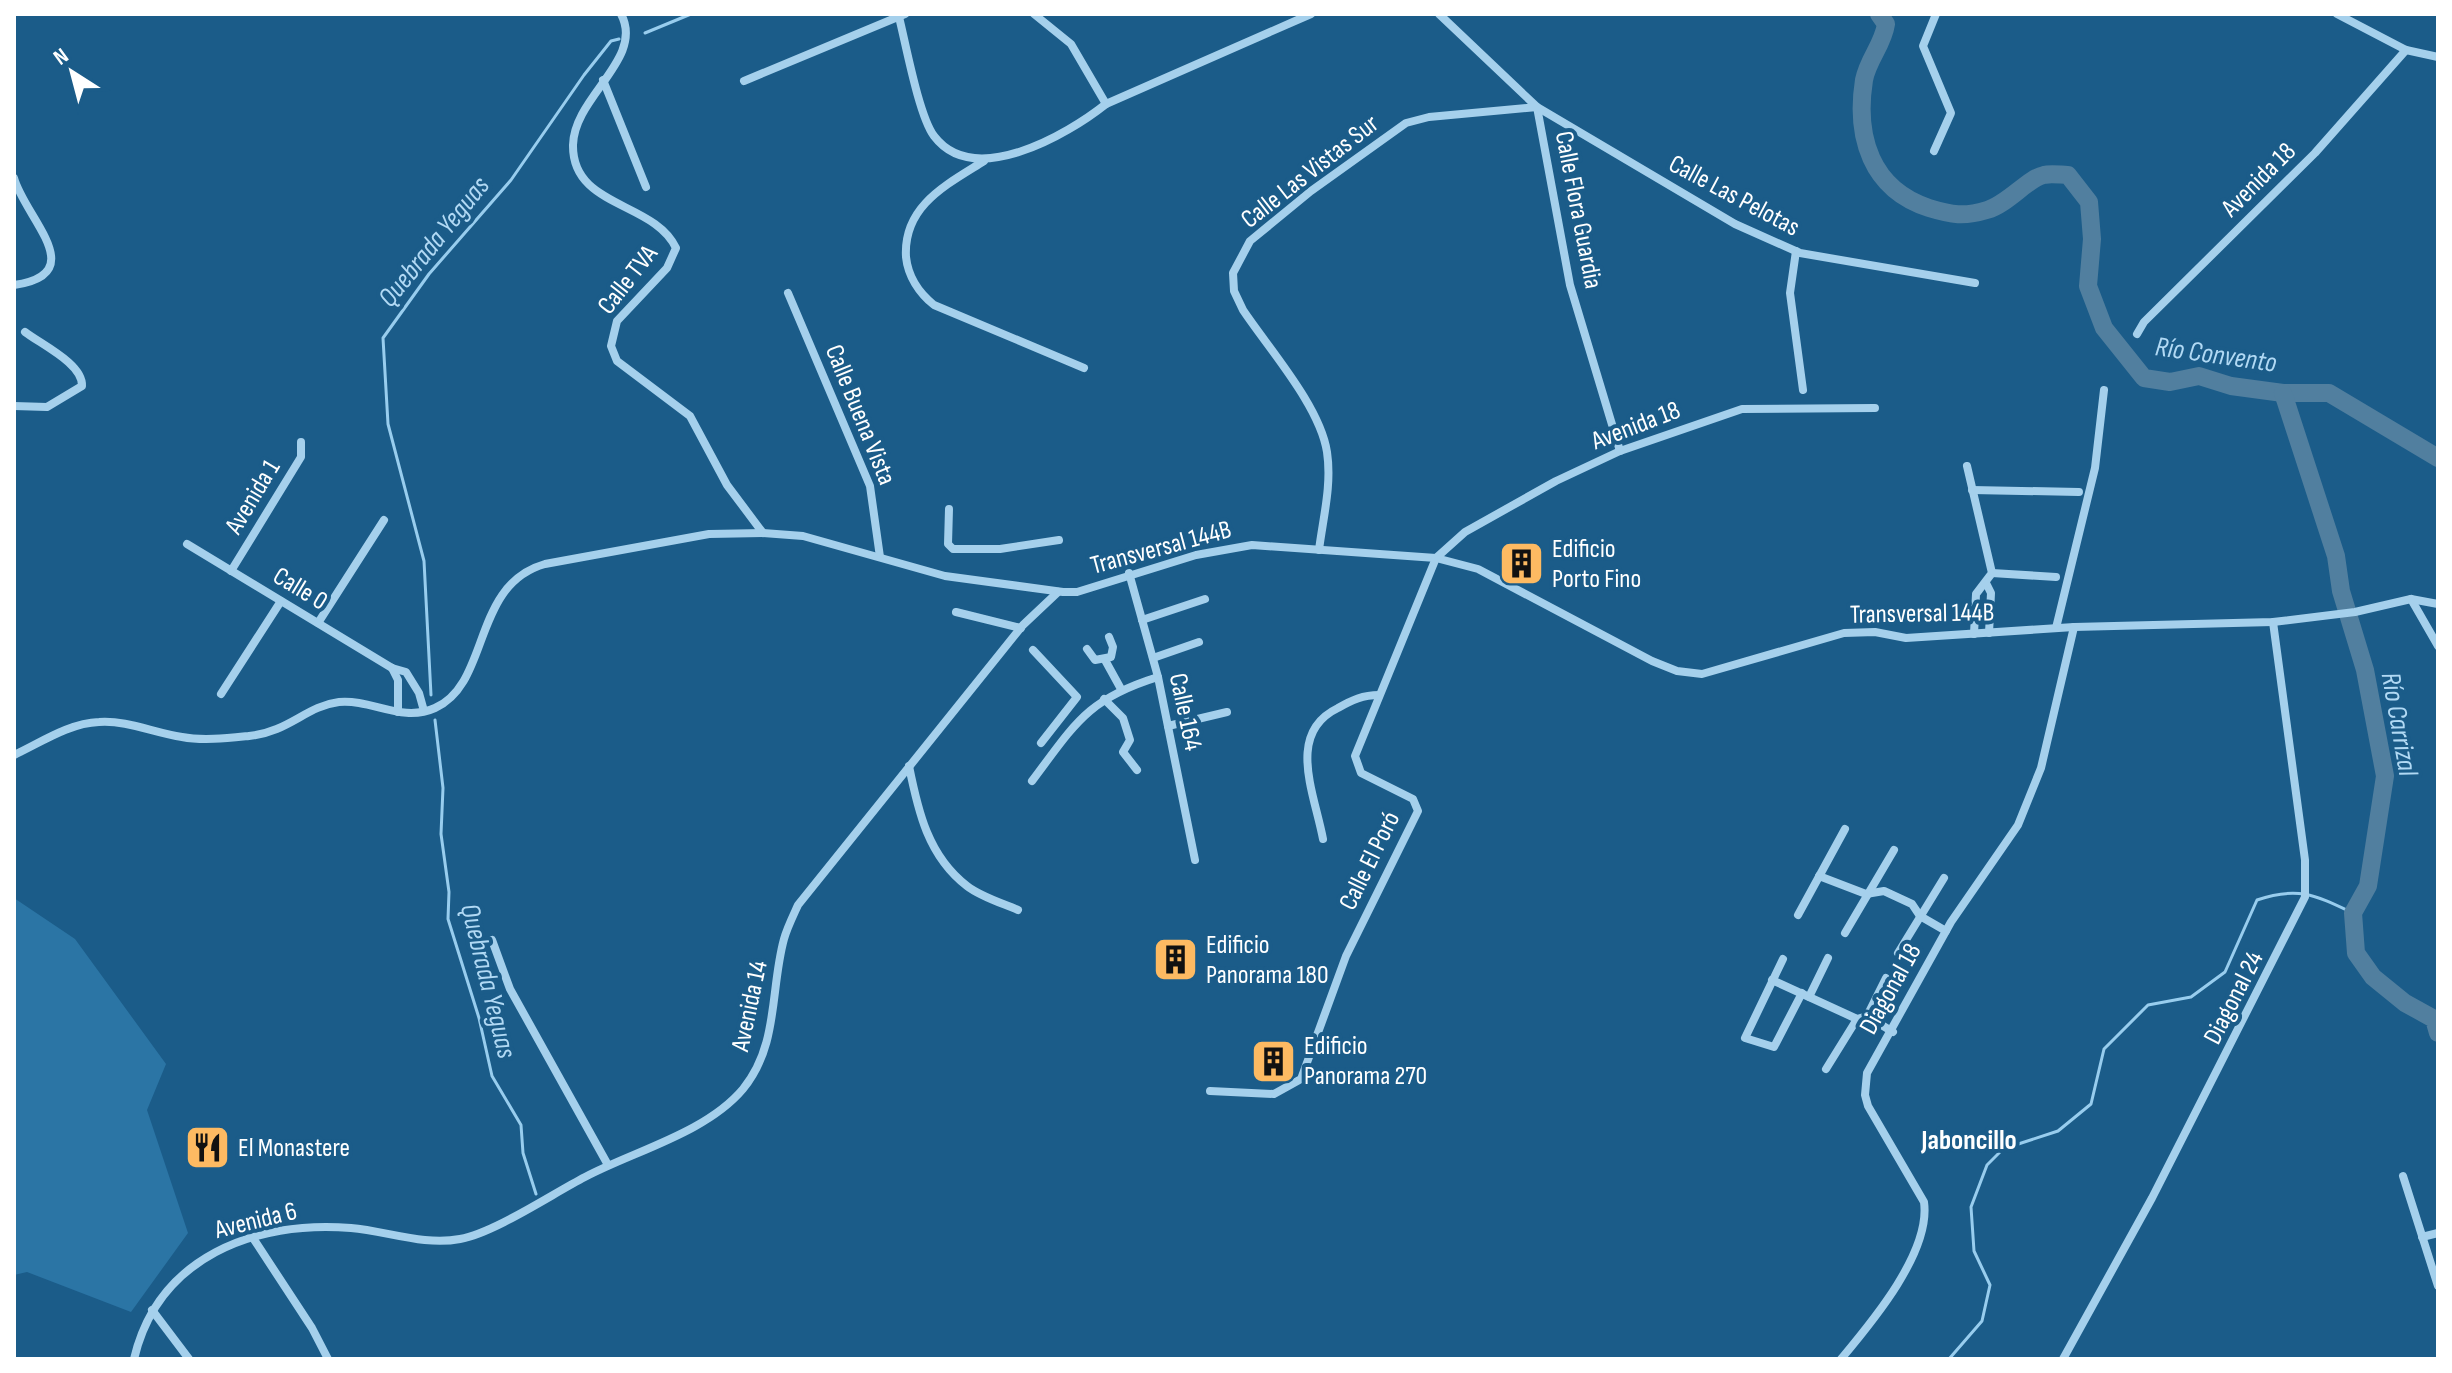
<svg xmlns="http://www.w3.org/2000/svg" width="2452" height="1373" viewBox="0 0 2452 1373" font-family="'Sofia Sans Condensed',sans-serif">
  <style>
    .green { fill: #2b75a5 }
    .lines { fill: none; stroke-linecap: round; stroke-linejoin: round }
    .stream { stroke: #98cdee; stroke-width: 3 }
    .river { stroke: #517f9f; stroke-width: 18 }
    .minor { stroke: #a5d0ec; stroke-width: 8 }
    .labels { text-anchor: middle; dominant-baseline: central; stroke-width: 8; stroke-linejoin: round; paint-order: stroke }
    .street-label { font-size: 26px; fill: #fff; stroke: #1b5c89 }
    .poi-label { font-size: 26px; fill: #fff; stroke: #1b5c89; text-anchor: start }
    .water-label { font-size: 28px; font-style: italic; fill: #b1d9f4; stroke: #1b5c89 }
    .neighbourhood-label { font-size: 28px; font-weight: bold; fill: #fff; stroke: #1b5c89 }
  </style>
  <rect width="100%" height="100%" fill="#1b5c89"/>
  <!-- green -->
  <polygon class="green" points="14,898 75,939 166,1064 147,1110 188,1233 131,1312 27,1272 14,1275"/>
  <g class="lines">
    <!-- stream -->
    <g class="stream">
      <polyline points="645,33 691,14"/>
      <polyline points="431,695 424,561 388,424 383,338 429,274 511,180 584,75 611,41 619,39"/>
      <polyline points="435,720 443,788 441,834 449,892 448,919 479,1018 492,1076 521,1125 523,1153 536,1194"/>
      <path d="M 1949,1359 L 1982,1321 L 1990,1285 L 1974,1251 L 1971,1207 L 1987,1165 L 2003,1149 L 2058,1131 L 2091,1104 L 2104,1049 L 2148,1005 L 2191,997 L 2225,972 L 2257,900 C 2298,886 2315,895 2353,913"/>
    </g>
    <!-- river -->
    <g class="river">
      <path d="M 1879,14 L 1886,24 C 1883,45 1868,59 1864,80 C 1855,137 1871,189 1929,208 C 1952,215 1964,217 1987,210 C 2008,204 2028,178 2044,175 C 2051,173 2061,175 2068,175 L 2089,202 L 2092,239 L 2088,286 L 2104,328 L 2144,378 L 2170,382 L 2199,376 L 2231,386 L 2283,393 L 2329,393 L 2438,458"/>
      <polyline points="2283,393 2336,556 2341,591 2365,670 2385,776 2368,886 2353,913 2356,953 2373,977 2405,1003 2434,1019 2438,1033"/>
    </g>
    <!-- minor -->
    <g class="minor">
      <path d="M 621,14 C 645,59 574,96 573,145 C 572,208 654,201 676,248 L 667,268 L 617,321 L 611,346 L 617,361 L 690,416 L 727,485 L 763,533"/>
      <polyline points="1034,14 1071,44 1106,104 1311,14"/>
      <polyline points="1439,14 1537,107 1570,285 1620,451"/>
      <polyline points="2337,14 2406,50 2438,57"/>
      <path d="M 899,17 C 906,45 919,116 934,136 C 974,189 1067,135 1106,104"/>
      <polyline points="603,80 646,187"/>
      <polyline points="744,81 905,14"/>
      <polyline points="1934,151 1951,113 1923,46 1936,14"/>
      <path d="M 984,161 C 946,185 903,206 906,257 C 908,276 919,293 934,305 L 1084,368"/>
      <path d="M 14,178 C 25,218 92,274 14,285"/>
      <polyline points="1796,251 1790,293 1803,390"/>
      <polyline points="788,293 870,486 880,557"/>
      <polyline points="2137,334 2144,322 2315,153 2406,50"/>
      <path d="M 14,406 L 47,407 L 82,386 C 83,364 42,345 25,332"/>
      <polyline points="1967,466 1992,573 1976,594 1974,634"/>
      <polyline points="1972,490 2079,492"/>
      <polyline points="949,509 948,544 953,549 1000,549 1059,540"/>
      <polyline points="187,544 392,668 406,672 419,693 424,711"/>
      <path d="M 1319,550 C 1323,518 1332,485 1327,452 C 1320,406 1269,349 1243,310 L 1234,291 L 1233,273 L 1250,241 L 1311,191 L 1406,123 L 1429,117 L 1537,107 L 1735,224 L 1800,253 L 1975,283"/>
      <polyline points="231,571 301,457 301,442"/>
      <polyline points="1129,573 1158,677 1195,860"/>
      <polyline points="1992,573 2056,577"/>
      <polyline points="1986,583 1991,593 1989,633"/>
      <polyline points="2411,599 2438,646"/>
      <polyline points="956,612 1021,628"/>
      <polyline points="1142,620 1205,599"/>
      <polyline points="318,623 384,520"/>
      <polyline points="2056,628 2095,468 2104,390"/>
      <polyline points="1087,649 1095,660 1111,657 1113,647 1109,637"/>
      <polyline points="1033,650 1077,697 1041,743"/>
      <polyline points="1153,658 1199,642"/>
      <polyline points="1105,660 1121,689"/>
      <polyline points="392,668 398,680 398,712"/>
      <polyline points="221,694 281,601"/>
      <polyline points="1104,699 1123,718 1130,740 1123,752 1137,770"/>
      <polyline points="1168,726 1227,712"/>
      <path d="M 14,755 C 40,743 69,723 99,722 C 127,720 154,733 182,737 C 203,741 229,738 249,736 C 289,732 306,706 339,702 C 372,699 402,723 435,708 C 491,683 471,585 545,564 L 709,534 L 763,533 L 803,536 L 945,576 L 1063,592 L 1077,592 L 1196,555 L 1252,545 L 1436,558 L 1478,569 L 1652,661 L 1677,671 L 1702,674 L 1844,633 L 1875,632 L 1906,638 L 2074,627 L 2273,622 L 2355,612 L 2411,599 L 2438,604"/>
      <path d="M 909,766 C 918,811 928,856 967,886 C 981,897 1002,903 1018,910"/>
      <path d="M 1032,781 C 1075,724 1087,699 1158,677"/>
      <path d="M 1323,839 C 1314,792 1286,733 1338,708 C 1352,700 1363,695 1379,695"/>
      <polyline points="1819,876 1866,894 1884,891 1912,904 1920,916 1946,931"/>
      <polyline points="1798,915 1845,829"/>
      <polyline points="1845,933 1894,850"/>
      <polyline points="492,940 510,989 608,1165"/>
      <polyline points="1898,953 1944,878"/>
      <polyline points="1783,959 1745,1038 1774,1047 1802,993"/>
      <polyline points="1772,980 1857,1019 1867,1016 1893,1032"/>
      <polyline points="1809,997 1828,958"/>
      <polyline points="1867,1016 1886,978"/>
      <polyline points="1826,1069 1857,1019"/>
      <polyline points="1210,1091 1274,1094 1301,1079 1346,956 1418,811 1413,799 1361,773 1355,756 1436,558 1465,532 1556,481 1620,451 1742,409 1875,408"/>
      <polyline points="2403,1176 2438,1286"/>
      <polyline points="2422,1237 2438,1233"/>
      <polyline points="253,1238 312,1328 328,1359"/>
      <polyline points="152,1310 189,1359"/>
      <path d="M 134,1359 C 158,1257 255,1220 351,1228 C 387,1231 424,1246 460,1239 C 494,1233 552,1194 585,1177 C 634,1151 706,1133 743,1089 C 779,1045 770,990 784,939 C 787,928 793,916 798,905 L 1023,625 L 1058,592"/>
      <path d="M 1841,1359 C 1872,1322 1931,1252 1924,1202 L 1868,1106 L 1865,1095 L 1867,1073 L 1951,922 L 2018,825 L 2041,768 L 2074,627"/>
      <polyline points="2063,1359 2152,1198 2305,897 2305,860 2273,622"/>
    </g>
  </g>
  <!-- icons -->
  <defs>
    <symbol id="building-square" viewBox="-11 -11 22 22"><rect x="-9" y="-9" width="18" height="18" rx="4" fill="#fdba62" stroke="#1b5c89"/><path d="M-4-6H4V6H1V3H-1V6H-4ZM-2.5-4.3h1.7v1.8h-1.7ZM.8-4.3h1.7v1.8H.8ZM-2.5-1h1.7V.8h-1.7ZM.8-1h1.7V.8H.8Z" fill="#111"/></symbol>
    <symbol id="restaurant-square" viewBox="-11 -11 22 22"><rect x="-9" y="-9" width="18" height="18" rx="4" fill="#fdba62" stroke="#1b5c89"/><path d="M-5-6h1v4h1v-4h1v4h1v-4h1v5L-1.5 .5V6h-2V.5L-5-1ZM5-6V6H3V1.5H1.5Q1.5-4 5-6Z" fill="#111"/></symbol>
  </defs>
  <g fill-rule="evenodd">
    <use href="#building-square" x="1496" y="538" width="51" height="51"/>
    <use href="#building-square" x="1150" y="934" width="51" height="51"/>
    <use href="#building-square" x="1248" y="1036" width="51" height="51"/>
    <use href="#restaurant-square" x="182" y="1122" width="51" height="51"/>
  </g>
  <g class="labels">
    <!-- street labels -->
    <g class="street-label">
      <text transform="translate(1310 172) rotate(-38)">Calle Las Vistas Sur</text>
      <text transform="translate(2259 180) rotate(-45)">Avenida 18</text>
      <text transform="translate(1734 196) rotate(28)">Calle Las Pelotas</text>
      <text transform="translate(1578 210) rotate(79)">Calle Flora Guardia</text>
      <text transform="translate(628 280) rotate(-52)">Calle TVA</text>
      <text transform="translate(860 415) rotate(68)">Calle Buena Vista</text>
      <text transform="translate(1636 426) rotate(-21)">Avenida 18</text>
      <text transform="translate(253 497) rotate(-59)">Avenida 1</text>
      <text transform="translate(1161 548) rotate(-15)">Transversal 144B</text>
      <text transform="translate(300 589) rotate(31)">Calle 0</text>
      <text transform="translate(1922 614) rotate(-1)">Transversal 144B</text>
      <text transform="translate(1185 712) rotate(78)">Calle 164</text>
      <text transform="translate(1370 861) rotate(-64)">Calle El Poró</text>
      <text transform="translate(1891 989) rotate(-61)">Diagonal 18</text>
      <text transform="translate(2234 998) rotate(-63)">Diagonal 24</text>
      <text transform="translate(750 1006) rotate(-78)">Avenida 14</text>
      <text transform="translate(256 1221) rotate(-14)">Avenida 6</text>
    </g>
    <!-- poi labels -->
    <g class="poi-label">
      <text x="1552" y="549">Edificio<tspan x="1552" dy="30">Porto Fino</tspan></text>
      <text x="1206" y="945">Edificio<tspan x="1206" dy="30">Panorama 180</tspan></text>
      <text x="1304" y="1046">Edificio<tspan x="1304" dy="30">Panorama 270</tspan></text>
      <text x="238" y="1148">El Monastere</text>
    </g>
    <!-- water labels -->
    <g class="water-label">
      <text transform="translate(434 242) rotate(-51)">Quebrada Yeguas</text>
      <text transform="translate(2216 355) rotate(8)">Río Convento</text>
      <text transform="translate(2399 724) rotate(80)">Río Carrizal</text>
      <text transform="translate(488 981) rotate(76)">Quebrada Yeguas</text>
    </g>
    <!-- neighbourhood labels -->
    <g class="neighbourhood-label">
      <text x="1969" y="1140">Jaboncillo</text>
    </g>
  </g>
  <!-- border -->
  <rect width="2452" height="1373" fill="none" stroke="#ffffff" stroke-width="32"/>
  <!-- north arrow -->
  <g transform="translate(72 72) rotate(324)" stroke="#1b5c89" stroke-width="6" paint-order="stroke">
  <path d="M0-6L14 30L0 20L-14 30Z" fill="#ffffff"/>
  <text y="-12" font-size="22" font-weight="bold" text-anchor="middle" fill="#ffffff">N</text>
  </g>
</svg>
